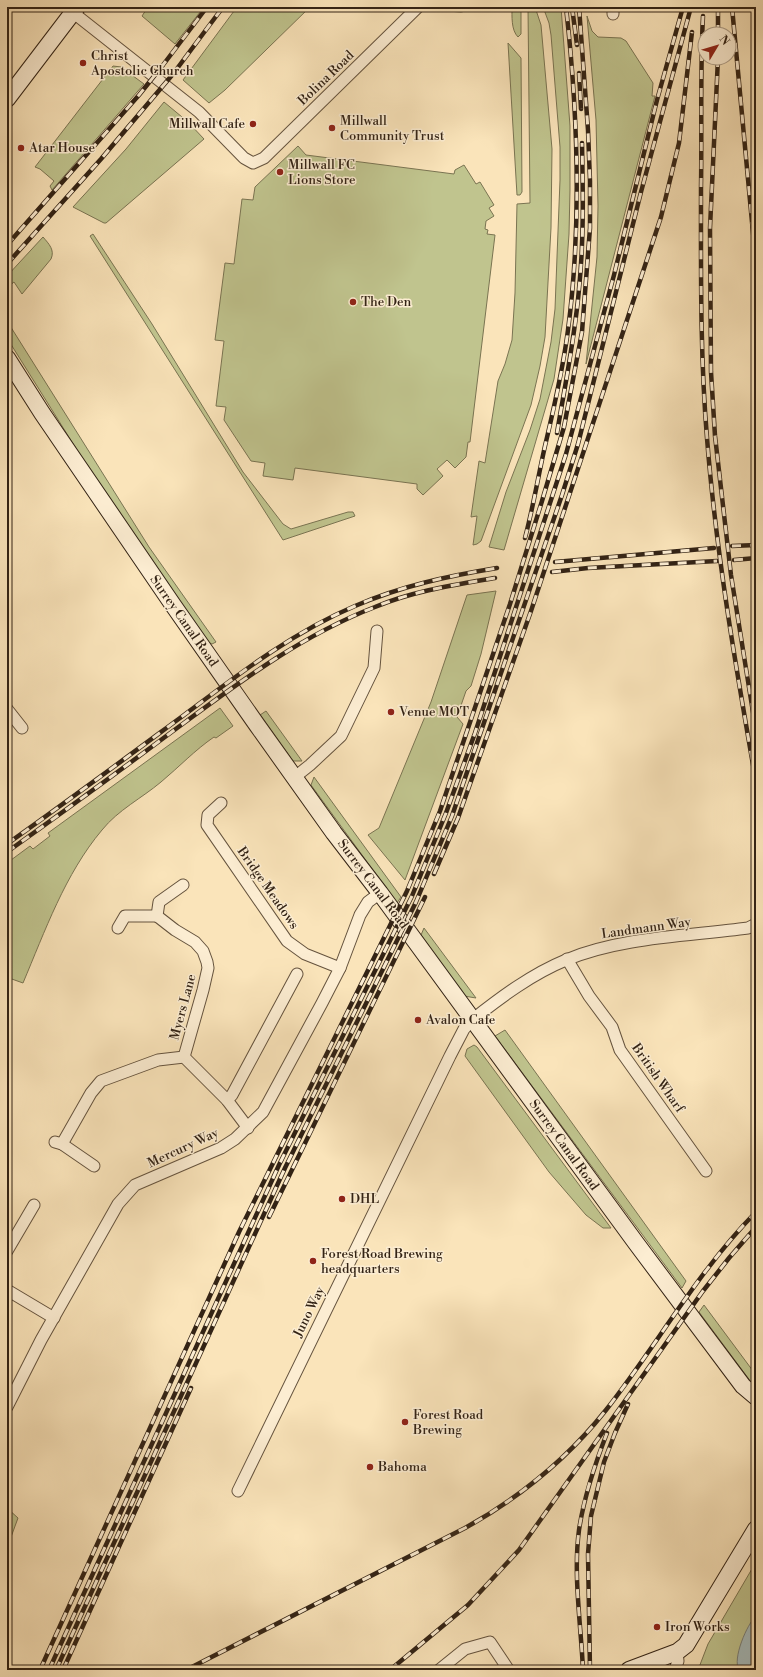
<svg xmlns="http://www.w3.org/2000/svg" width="763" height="1677" viewBox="0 0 763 1677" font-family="'Libre Bodoni',serif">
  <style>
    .green { fill: #c0c48e; stroke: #7a7452 }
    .water { fill: #a5bbbc; stroke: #777e79 }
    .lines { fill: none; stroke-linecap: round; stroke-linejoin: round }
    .street-casing { stroke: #65533e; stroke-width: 13 }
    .secondary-casing { stroke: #332315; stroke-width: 18 }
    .street { stroke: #fcedd2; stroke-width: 11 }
    .secondary { stroke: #fcedd2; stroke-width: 16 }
    .rail-casing { stroke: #332315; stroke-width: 4.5 }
    .rail { stroke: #fcedd2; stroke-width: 3; stroke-dasharray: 9; stroke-linecap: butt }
    .poi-dot { fill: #8f2418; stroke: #fcedd2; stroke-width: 1.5 }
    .labels { text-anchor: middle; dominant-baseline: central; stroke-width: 3; stroke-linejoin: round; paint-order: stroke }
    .poi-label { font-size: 13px; fill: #332315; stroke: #fcedd2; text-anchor: start }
    .street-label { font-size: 13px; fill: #332315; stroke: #fcedd2 }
  </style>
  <rect width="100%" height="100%" fill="#fae4ba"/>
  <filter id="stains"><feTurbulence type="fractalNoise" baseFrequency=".005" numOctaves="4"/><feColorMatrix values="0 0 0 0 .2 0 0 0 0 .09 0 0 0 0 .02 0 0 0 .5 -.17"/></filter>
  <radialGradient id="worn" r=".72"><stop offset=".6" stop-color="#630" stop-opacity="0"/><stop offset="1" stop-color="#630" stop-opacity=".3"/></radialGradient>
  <!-- green -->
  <g class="green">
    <polygon points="148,7 204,7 175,44 142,16"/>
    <polygon points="237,7 310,7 225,90 209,103 183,80"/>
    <polygon points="437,7 486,7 461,12 434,10"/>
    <path d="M 512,7 L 521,7 L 521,34 L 518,37 C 511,30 512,16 512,7 Z"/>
    <polygon points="528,7 535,7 541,25 552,149 551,228 545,337 540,366 531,405 481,541 477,544 473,545 477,516 471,517 479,461 485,463 498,381 505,364 512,340 515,293 517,204 530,203"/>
    <polygon points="543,7 561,7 570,126 570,190 569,234 563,319 554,379 504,550 489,547 506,492 530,430 540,399 551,342 555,309 560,180 560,147 551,35 549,23"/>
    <polygon points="587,16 592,31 598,37 621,38 626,41 653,83 652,96 655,96 586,364 597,257 598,206 596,120"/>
    <polygon points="508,43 521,58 522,192 520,195 517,195"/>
    <polygon points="113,66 121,67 144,84 52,190 50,186 54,181 40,169 35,167"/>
    <polygon points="164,102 188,122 204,139 106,223 104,223 73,207 126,149"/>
    <polygon points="298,146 306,155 454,174 455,170 464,165 476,184 480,182 494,205 489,208 494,216 486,221 485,229 488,230 487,234 495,235 470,442 468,442 466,457 455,468 447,460 437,469 443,476 423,495 417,489 417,484 295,468 293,480 263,476 265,463 251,461 224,420 226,407 216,406 224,341 215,340 225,263 234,264 242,199 253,200 255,187"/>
    <polygon points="93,234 152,324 243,472 283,524 291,529 348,512 353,512 355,516 283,540 90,236"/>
    <path d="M 43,237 C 49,244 55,250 51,259 L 22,294 L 14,282 L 9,286 L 7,284 L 7,276 Z"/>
    <polygon points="7,321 149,547 216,642 212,644 206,641 87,466 7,338"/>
    <polygon points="496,591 481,654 471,686 466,691 457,717 463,724 405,880 368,835 379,828 431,702 467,595"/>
    <path d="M 220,708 L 233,726 L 216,738 L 214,737 C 195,750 179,767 161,782 C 142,798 118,810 102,830 C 65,874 45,931 23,983 L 9,978 L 7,982 L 7,863 L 30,846 L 33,849 L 50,836 L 48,833 Z"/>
    <polygon points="266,711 302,761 293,761 260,715"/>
    <polygon points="314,777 401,897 397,903 311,785"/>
    <polygon points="424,928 476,998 464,996 421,935"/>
    <polygon points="505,1030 686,1281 682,1288 495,1036"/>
    <polygon points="474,1045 477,1047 611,1228 603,1228 586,1215 549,1172 465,1056 467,1049"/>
    <polygon points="704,1305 753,1371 756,1377 756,1386 754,1386 699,1312"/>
    <polygon points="7,1508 18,1518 7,1548"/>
    <polygon points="756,1562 756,1670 698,1670 708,1644"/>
  </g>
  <!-- water -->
  <path class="water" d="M 756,1616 L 756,1670 L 739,1670 C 732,1659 747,1624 756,1616 Z"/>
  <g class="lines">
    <defs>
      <g id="street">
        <polyline points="66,7 199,112 244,158 253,163 264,158 418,7"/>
        <polyline points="613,7 613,14"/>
        <polyline points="7,709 22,728"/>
        <polyline points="295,777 310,765 341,736 374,668 377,631"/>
        <polyline points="221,803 208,815 207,825 287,941 305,954 340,968"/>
        <polyline points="183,885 159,902 157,916 175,930 195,942 203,951 207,962 208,968 203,990 184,1057"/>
        <polyline points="118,928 125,916 157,916"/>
        <polyline points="567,959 589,996 612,1027 620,1050 706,1171"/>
        <polyline points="184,1057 227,1100 248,1128"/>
        <polyline points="227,1100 232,1095 297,974"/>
        <polyline points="55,1142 62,1144 91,1093 101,1081 158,1060 184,1057"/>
        <polyline points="62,1144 94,1166"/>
        <polyline points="7,1251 34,1205"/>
        <polyline points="7,1290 54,1318"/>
        <polyline points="7,1407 41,1340 118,1204 135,1185 221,1148 235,1139 263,1112 322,1003 340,968 360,915 368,902 380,893"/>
        <path d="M 238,1491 L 450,1056 L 464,1029 L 472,1020 C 501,997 532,974 566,960 C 620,937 690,936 748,928 L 756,924"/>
        <polyline points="439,1670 465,1649 490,1642 508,1669"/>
        <polyline points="675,1670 678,1661 677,1652"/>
      </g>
      <g id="secondary">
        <polyline points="7,99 77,7"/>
        <polyline points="7,358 42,413 173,605 257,725 334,833 380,893 636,1243 743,1386 756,1397"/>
        <polyline points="629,1670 677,1652 686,1645 756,1529"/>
      </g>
    </defs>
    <!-- street casing -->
    <use href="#street" class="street-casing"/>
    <!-- secondary casing -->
    <use href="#secondary" class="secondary-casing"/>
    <!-- street -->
    <use href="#street" class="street"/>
    <!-- secondary -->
    <use href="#secondary" class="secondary"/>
    <defs>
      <g id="rail">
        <polyline points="572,7 577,45"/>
        <polyline points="732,7 756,265"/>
        <polyline points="754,7 756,88"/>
        <path d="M 703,16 C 700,73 702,130 701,186 C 701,271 700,354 707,438 C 716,553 736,668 756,782"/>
        <polyline points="718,34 718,7"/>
        <polyline points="718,58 710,228 711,372 715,436 731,575 756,731"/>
        <polyline points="579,73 581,109"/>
        <polyline points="7,245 139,95 163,65 207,7"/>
        <polyline points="7,264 101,159 173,74 223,7"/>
        <path d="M 557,433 C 565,385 575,337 579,289 C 584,240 583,191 582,143"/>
        <path d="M 525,538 C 533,508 538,477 545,446 C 554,408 563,369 568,330 C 582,223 578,114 566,7"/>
        <polyline points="732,546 756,545"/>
        <polyline points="734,560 756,558"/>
        <polyline points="555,562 714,548"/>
        <polyline points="552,572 588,568 717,561"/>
        <path d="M 7,844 C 65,803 123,760 180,718 C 235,677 291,633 355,606 C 401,586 448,576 497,568"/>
        <path d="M 7,852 C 63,812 118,772 173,731 C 237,684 300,636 375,607 C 413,591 454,585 495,578"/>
        <polyline points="434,874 458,818 531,611 661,217 679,143 692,32"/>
        <polyline points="269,1217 425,897"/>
        <polyline points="40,1670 239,1232 407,891 440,811 510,604 542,501 564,427 582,332 590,228 590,181 588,130 579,7"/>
        <polyline points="49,1670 279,1165 412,896 446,813 475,733 566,454 614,275 657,100 683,7"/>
        <polyline points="56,1670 285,1168 416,902 452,816 562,495 578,444 641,192 691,7"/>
        <polyline points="63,1670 191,1388"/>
        <path d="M 186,1670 L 465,1528 C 519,1498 568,1458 606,1410 C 657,1345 698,1271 756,1212"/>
        <polyline points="390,1670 468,1605 519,1550 703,1291 729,1258 756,1227"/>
        <path d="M 583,1670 C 581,1625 573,1574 579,1530 C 584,1496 595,1464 607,1433"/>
        <polyline points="590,1670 588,1554 591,1516 604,1462 615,1433 628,1404"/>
      </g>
    </defs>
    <!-- rail casing -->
    <use href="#rail" class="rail-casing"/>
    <!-- rail -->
    <use href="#rail" class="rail"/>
  </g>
  <!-- markers -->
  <g class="poi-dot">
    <circle cx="83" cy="63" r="4"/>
    <circle cx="253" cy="124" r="4"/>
    <circle cx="332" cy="128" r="4"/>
    <circle cx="21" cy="148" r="4"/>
    <circle cx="280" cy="172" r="4"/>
    <circle cx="353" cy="302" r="4"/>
    <circle cx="391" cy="712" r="4"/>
    <circle cx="418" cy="1020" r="4"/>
    <circle cx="342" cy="1199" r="4"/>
    <circle cx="313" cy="1261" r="4"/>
    <circle cx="405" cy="1422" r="4"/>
    <circle cx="370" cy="1467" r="4"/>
    <circle cx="657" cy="1627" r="4"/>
  </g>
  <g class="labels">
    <!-- poi labels -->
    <g class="poi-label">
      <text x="91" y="56">Christ<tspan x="91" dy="15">Apostolic Church</tspan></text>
      <text x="340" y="121">Millwall<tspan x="340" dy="15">Community Trust</tspan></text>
      <text x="245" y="124" text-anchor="end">Millwall Cafe</text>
      <text x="29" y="148">Atar House</text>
      <text x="288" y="165">Millwall FC<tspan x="288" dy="15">Lions Store</tspan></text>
      <text x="361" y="302">The Den</text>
      <text x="399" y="712">Venue MOT</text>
      <text x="426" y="1020">Avalon Cafe</text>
      <text x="350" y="1199">DHL</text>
      <text x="321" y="1254">Forest Road Brewing<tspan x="321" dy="15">headquarters</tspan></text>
      <text x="413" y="1415">Forest Road<tspan x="413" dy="15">Brewing</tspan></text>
      <text x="378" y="1467">Bahoma</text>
      <text x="665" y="1627">Iron Works</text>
    </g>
    <!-- street labels -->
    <g class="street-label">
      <text transform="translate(326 78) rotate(-44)">Bolina Road</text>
      <text transform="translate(184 621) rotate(55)">Surrey Canal Road</text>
      <text transform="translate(373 884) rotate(53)">Surrey Canal Road</text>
      <text transform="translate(268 888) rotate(55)">Bridge Meadows</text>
      <text transform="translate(646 928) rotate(-8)">Landmann Way</text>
      <text transform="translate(183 1007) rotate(-75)">Myers Lane</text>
      <text transform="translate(658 1078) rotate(55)">British Wharf</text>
      <text transform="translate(564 1145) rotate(54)">Surrey Canal Road</text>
      <text transform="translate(183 1148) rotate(-25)">Mercury Way</text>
      <text transform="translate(309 1312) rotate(-64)">Juno Way</text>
    </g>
  </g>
  <!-- margin -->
  <rect width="763" height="1677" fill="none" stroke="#fae4ba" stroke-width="24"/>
  <rect x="8" y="8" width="747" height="1661" fill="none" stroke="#332315" stroke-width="2"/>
  <rect x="12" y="12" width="739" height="1653" fill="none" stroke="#332315"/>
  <!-- north arrow -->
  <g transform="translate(717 46) rotate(52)"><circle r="19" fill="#fcedd2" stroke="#ac9c86"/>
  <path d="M0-3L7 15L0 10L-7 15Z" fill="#8f2418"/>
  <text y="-6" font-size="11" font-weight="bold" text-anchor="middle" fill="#332315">N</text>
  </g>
  <rect width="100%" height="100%" filter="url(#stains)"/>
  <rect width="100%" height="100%" fill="url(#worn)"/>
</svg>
